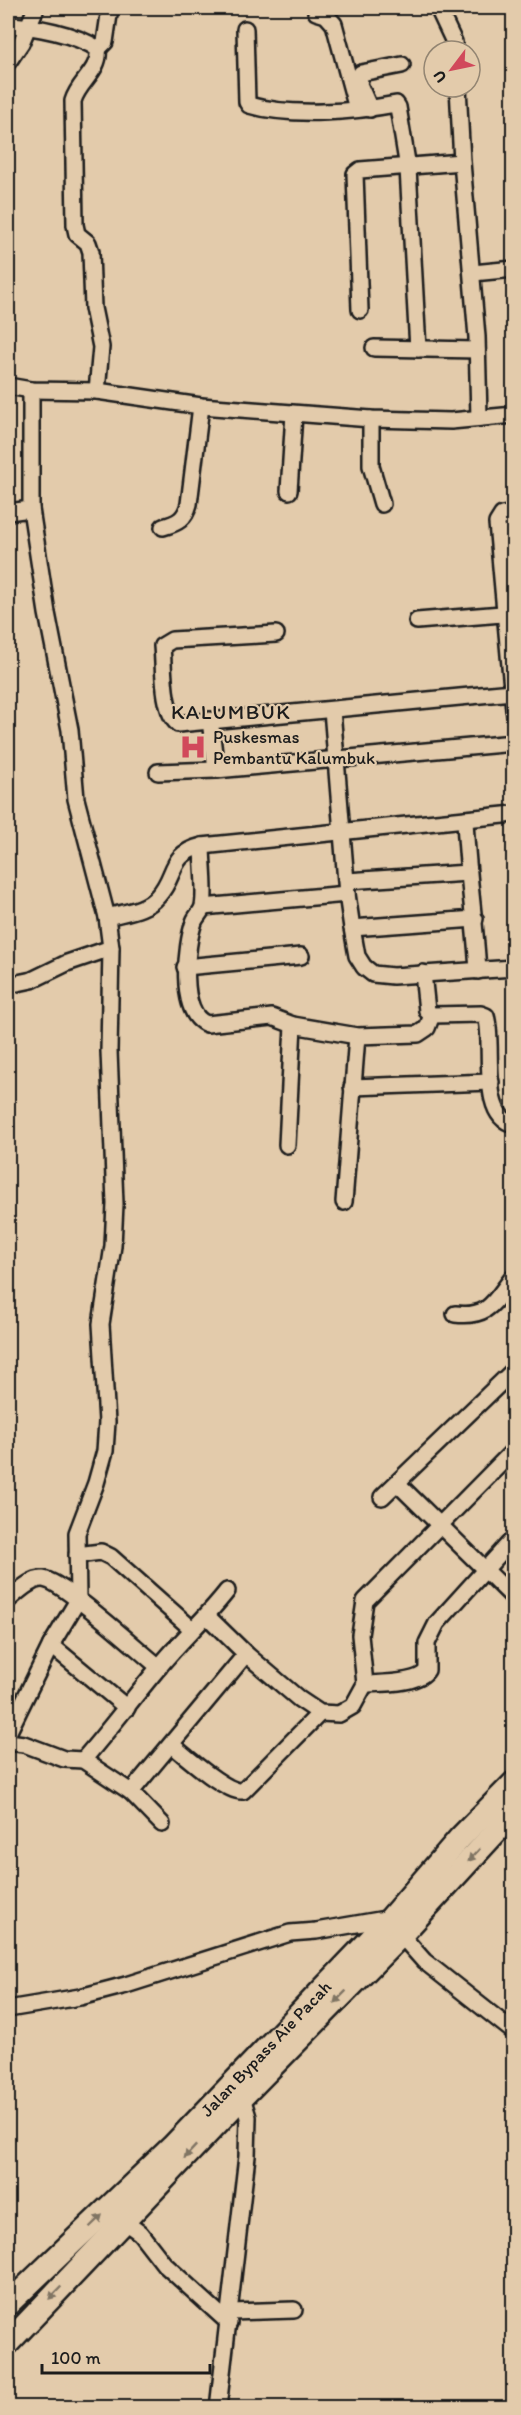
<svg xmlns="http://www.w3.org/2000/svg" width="521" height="2415" viewBox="0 0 521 2415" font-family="Itim,sans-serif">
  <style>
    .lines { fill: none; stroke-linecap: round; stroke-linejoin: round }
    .minor-casing { stroke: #1c1c1c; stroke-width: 20 }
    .highway-casing { stroke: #1c1c1c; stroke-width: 27 }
    .minor { stroke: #e3cbab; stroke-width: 15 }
    .highway { stroke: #e3cbab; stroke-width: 22 }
    .oneway { fill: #807464 }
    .labels { text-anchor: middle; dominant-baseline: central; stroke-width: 4.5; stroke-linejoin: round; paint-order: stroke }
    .poi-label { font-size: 18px; fill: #1c1c1c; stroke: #e3cbab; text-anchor: start }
    .street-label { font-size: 18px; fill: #1c1c1c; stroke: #e3cbab }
    .quarter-label { font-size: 21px; letter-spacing: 1.5px; fill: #1c1c1c; stroke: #e3cbab }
  </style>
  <rect width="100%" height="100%" fill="#e3cbab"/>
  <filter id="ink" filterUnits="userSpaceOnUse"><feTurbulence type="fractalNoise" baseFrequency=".0167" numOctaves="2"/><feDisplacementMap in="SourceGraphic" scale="12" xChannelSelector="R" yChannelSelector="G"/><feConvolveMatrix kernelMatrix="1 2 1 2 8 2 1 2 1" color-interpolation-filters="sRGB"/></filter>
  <g filter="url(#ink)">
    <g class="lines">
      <defs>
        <g id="minor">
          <polyline points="438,8 454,42 455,51"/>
          <polyline points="316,12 326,15 334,24 357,109"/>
          <path d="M 8,25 C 34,26 76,34 98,49 C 101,70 78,82 73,101 L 75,225 L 77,234 L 88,243 L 91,252 L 93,308 L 101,347 L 97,391"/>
          <path d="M 245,29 L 247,102 L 249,105 C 291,117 354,112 396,104 L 398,107 L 408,168 L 418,349"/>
          <polyline points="98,49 105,42 110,8"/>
          <polyline points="8,62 21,43 36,8"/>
          <polyline points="458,87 462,162 477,337 479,418"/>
          <polyline points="370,109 359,84 361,73 402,65"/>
          <polyline points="473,273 514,269"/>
          <polyline points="360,310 355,174 360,170 462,162"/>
          <polyline points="374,348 477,350"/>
          <polyline points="8,386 31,390 97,391 201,406 371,419 451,421 514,415"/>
          <polyline points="371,419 371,466 382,504"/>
          <polyline points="289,491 294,414"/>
          <polyline points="8,512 31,509"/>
          <polyline points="514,513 502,515 497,523 514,710"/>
          <path d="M 163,527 C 178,523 185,519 189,504 L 201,406"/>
          <polyline points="417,621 514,613"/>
          <path d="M 276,634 L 172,640 L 162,646 C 164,667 162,711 178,724 L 512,692"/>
          <polyline points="332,710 347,894 352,928 475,919"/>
          <polyline points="210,720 216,770"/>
          <polyline points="158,772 216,770 514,743"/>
          <path d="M 465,819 C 467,870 475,920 478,971"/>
          <path d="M 202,846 C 202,861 206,892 203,906 C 202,912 196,916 194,922 C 186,945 178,1014 207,1024 L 272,1017 L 293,1025 L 357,1036 L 418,1034 L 427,1028 L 432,1015"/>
          <polyline points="347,881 468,873"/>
          <polyline points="203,907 347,894"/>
          <path d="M 107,917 C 124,912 146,911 158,896 C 177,876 168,854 202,846 L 514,814"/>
          <polyline points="352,928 357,956 364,967 373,974 393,976 514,968"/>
          <polyline points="185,967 301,956"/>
          <path d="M 423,973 L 427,1011 L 432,1015 L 481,1014 L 486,1016 C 495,1043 478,1117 514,1124"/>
          <polyline points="8,985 32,980 67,963 111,948"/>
          <polyline points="352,1087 491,1082"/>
          <polyline points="287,1145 293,1025"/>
          <polyline points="344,1202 357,1036"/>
          <path d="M 455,1314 C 490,1318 494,1301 514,1276"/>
          <polyline points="397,1483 514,1598"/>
          <polyline points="382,1497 514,1370"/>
          <polyline points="77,1555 101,1552 111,1557 192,1629"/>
          <path d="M 8,1600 C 17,1593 31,1578 43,1579 C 63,1581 139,1651 159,1667"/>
          <polyline points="207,1616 246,1654 299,1699 320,1713 339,1714 353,1706 365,1684 360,1635 365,1601 514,1450"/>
          <polyline points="51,1645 127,1708"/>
          <path d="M 365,1684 C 381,1683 419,1684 427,1670 L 427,1643 L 437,1623 L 514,1538"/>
          <polyline points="8,1733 51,1645 78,1600 77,1533 96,1483 105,1451 107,1422 101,1324 113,1246 115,1204 109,1051 111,948 107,917 76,799 70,730 47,613 31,509 31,390"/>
          <polyline points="8,1742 24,1744 64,1759 83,1760 131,1792 246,1654"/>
          <path d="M 172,1745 C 185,1756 227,1793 243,1791 L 320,1713"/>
          <path d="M 83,1760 C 109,1730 133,1698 159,1667 C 181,1640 206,1618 227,1591"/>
          <polyline points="131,1792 162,1824"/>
          <polyline points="401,1935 424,1961 514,2032"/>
          <polyline points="8,2009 80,1997 126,1985 290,1933 316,1931 391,1918"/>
          <polyline points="125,2222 140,2233 164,2264 229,2323"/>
          <polyline points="231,2312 294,2310"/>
          <polyline points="218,2408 247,2156 248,2117 242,2097"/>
        </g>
        <g id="highway">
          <path id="s1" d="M 8,2304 L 172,2147 L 391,1918 L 460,1838 L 514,1783"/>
          <polyline points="8,2343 242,2097 401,1935 514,1812"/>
        </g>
      </defs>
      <!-- minor casing -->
      <use href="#minor" class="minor-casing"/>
      <!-- highway casing -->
      <use href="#highway" class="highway-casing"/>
      <!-- minor -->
      <use href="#minor" class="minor"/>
      <!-- highway -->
      <use href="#highway" class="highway"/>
    </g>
    <!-- one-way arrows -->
    <defs><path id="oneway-solid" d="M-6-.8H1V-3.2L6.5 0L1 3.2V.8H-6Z" transform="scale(1.5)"/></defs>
    <g class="oneway">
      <use href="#oneway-solid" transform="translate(474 1855) rotate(133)"/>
      <use href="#oneway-solid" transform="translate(340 1997) rotate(135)"/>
      <use href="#oneway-solid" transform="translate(190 2152) rotate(133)"/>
      <use href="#oneway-solid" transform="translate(96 2221) rotate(-44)"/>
      <use href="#oneway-solid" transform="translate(55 2293) rotate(134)"/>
    </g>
  </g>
  <!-- icons -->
  <defs>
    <symbol id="hospital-bare" viewBox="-9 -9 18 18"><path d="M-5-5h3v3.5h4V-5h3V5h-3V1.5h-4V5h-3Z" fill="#d1495b" stroke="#e3cbab" stroke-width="2.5" paint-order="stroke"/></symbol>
  </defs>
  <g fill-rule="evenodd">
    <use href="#hospital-bare" x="174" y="728" width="38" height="38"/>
  </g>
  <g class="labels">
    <!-- poi labels -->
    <g class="poi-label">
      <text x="213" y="737">Puskesmas<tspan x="213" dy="21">Pembantu Kalumbuk</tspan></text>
    </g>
    <!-- street labels -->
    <g class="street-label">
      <text stroke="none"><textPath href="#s1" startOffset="363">Jalan Bypass Aie Pacah</textPath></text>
    </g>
    <!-- quarter labels -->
    <g class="quarter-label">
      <text x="231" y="711">KALUMBUK</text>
    </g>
  </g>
  <!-- margin -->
  <rect width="521" height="2415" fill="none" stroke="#e3cbab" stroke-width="30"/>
  <rect x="15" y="15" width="491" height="2385" fill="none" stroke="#1c1c1c" stroke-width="2" filter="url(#ink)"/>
  <!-- north arrow -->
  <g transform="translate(452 69) rotate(238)"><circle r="28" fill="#e3cbab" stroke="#938572" stroke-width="1.5"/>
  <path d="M0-4.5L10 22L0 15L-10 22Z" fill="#d1495b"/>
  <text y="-9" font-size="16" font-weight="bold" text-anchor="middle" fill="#1c1c1c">U</text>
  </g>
  <!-- scale -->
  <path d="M42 2364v9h168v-9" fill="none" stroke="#1c1c1c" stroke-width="3"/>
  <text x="51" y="2364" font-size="18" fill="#1c1c1c" stroke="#e3cbab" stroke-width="4.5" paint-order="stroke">100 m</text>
</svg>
